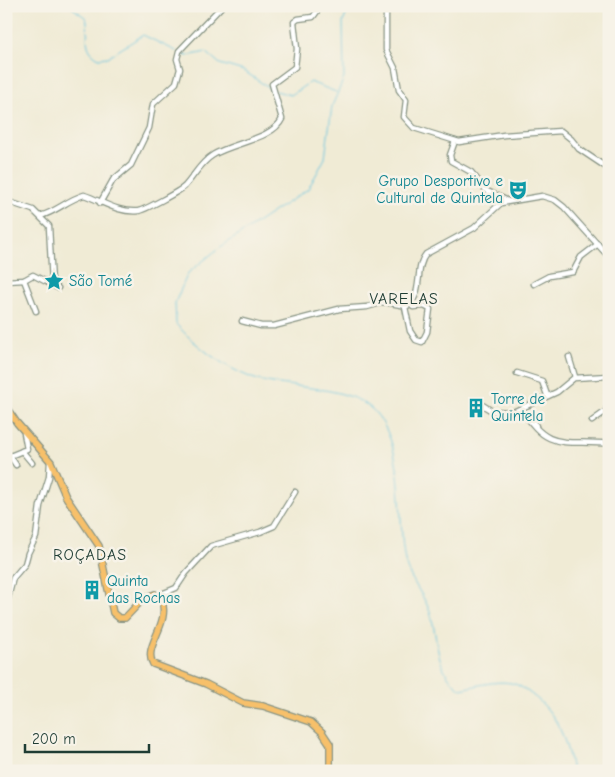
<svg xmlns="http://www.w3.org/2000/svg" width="615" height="777" viewBox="0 0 615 777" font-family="'Comic Neue',sans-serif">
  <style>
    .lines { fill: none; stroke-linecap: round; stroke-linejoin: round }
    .stream { stroke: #61c3e0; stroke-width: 1 }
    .minor-casing { stroke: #889484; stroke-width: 7 }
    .major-casing { stroke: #889484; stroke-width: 8 }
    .minor { stroke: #fff; stroke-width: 4.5 }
    .major { stroke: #f7c06b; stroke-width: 5.5 }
    .labels { text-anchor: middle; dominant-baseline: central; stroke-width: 5; stroke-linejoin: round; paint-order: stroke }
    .culture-label { font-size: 15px; fill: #0d838f; stroke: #f7f3e8; text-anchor: start }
    .neighbourhood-label { font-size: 16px; letter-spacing: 1px; fill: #1f3d34; stroke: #f7f3e8 }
  </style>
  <rect width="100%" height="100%" fill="#f7f3e8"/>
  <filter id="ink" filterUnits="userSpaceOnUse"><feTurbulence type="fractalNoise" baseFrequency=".02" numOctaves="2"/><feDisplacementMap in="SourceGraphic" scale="10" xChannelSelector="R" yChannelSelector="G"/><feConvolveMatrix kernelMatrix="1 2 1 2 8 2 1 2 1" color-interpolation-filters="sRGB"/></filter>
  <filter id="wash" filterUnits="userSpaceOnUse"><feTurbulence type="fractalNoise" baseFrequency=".0096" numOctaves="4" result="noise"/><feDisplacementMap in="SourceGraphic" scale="20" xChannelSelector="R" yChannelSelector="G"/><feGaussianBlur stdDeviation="1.12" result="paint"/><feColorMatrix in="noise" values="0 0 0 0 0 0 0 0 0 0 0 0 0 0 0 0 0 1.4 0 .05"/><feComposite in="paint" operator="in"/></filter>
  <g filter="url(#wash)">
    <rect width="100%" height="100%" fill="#f0ebd5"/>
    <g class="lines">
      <!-- stream -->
      <g class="stream">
        <path d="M 70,6 L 86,18 C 91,34 80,48 99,58 L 108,57 L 143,35 L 176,51"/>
        <path d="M 350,6 L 343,22 L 344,78 L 332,106 L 325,158 L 317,173 L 308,189 L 219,248 L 188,273 L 175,303 L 176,324 C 197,347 222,366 252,378 C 288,391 355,382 379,417 C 406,455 397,518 405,561 C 409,580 428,599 432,619 C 438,645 437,673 461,689 C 477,686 495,680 511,683 C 518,684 526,690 531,694 C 558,714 566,739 572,771"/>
        <polyline points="180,53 187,56 206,52 220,64 244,71 272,90"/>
        <polyline points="276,91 291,95 310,82 336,92"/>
      </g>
    </g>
  </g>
  <g filter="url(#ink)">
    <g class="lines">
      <defs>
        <g id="minor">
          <polyline points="386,6 386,50 395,68 399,90 406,100 404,117 414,128 459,142 504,135 561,131 571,139 579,149 609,169"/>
          <polyline points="455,141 450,155 451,161 471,172 487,191 508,201"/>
          <polyline points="6,201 33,210 49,226 52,283"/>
          <polyline points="100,203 113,180 131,165 149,128 153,104 176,83 180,69 177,59 179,51 222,6"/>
          <path d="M 40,216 C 56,212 67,200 84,195 C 102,201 118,213 138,211 C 145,210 180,191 185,186 C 194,176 201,162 213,155 C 232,143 273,139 282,119 L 272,84 L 295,67 L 297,49 L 294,22 L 298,19 L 313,17 L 321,6"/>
          <polyline points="24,280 36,311"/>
          <polyline points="6,281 24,280 33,275 58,288"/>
          <polyline points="534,284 549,276 573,272 581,257 598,244"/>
          <polyline points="405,307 410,331 416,340 422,342 427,332 430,309 424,306 413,307 410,304"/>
          <path d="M 242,321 L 261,326 L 274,326 L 339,309 L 367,307 L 384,302 L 407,306 C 424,295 414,268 426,254 L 474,228 L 501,203 L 542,196 L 555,200 L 564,207 L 609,257"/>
          <polyline points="569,357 575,377"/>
          <polyline points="517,373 542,381 547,395"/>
          <polyline points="476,401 492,411 513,412 557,392 574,378 609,376"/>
          <path d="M 522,409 C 548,453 566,439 609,444"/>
          <polyline points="531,416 536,426"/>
          <polyline points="592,421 606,411 609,402"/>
          <polyline points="22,451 32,463"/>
          <polyline points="16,465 10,456 27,449 24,433"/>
          <polyline points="159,595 176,588 186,573 211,546 260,532 274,526 295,492"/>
          <polyline points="6,606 13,578 25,564 28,553 36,537 40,506 49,477 50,462"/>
          <polyline points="322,771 330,770"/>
        </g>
        <path id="major" d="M 6,407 L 17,423 L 51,462 L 66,497 L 99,546 L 113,613 L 119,618 L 125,618 L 144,598 L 155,594 L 161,598 C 172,624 142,646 153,664 L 206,684 L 243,703 L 263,706 L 311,722 L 322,732 L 330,744 L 330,771"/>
      </defs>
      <!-- minor casing -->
      <use href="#minor" class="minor-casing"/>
      <!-- major casing -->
      <use href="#major" class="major-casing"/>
      <!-- minor -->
      <use href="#minor" class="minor"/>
      <!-- major -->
      <use href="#major" class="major"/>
    </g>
  </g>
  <!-- icons -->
  <defs>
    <symbol id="theatre-bare" viewBox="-9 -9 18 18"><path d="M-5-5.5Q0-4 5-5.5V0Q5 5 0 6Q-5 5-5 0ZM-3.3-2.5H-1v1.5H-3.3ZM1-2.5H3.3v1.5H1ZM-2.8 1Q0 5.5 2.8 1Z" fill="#0f9aa8" stroke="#f7f3e8" stroke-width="2.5" paint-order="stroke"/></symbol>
    <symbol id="sight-bare" viewBox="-9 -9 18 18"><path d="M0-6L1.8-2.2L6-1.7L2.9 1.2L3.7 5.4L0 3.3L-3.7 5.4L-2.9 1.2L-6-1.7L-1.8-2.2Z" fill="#0f9aa8" stroke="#f7f3e8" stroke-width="2.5" paint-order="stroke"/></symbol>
    <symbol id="building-bare" viewBox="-9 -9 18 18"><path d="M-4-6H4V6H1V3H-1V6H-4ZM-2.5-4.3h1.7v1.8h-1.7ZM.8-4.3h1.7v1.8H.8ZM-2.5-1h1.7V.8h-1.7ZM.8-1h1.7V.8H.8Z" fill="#0f9aa8" stroke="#f7f3e8" stroke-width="2.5" paint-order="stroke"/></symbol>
  </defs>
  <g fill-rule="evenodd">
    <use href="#theatre-bare" x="504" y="176" width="28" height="28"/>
    <use href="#sight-bare" x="40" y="267" width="28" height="28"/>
    <use href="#building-bare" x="462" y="394" width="28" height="28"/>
    <use href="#building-bare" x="78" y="576" width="28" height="28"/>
  </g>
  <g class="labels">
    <!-- culture labels -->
    <g class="culture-label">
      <text x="503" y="181" text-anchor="end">Grupo Desportivo e<tspan x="503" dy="17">Cultural de Quintela</tspan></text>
      <text x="69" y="281">São Tomé</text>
      <text x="491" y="399">Torre de<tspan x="491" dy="17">Quintela</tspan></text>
      <text x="107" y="581">Quinta<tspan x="107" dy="17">das Rochas</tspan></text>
    </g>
    <!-- neighbourhood labels -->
    <g class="neighbourhood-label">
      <text x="404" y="299">VARELAS</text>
      <text x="90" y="555">ROÇADAS</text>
    </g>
  </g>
  <!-- margin -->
  <rect width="615" height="777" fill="none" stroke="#f7f3e8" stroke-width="25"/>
  <!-- scale -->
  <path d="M25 744v8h124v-8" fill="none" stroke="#1f3d34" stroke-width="2.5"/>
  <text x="32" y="744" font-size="15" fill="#1f3d34" stroke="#f7f3e8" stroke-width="4" paint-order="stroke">200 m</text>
</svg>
